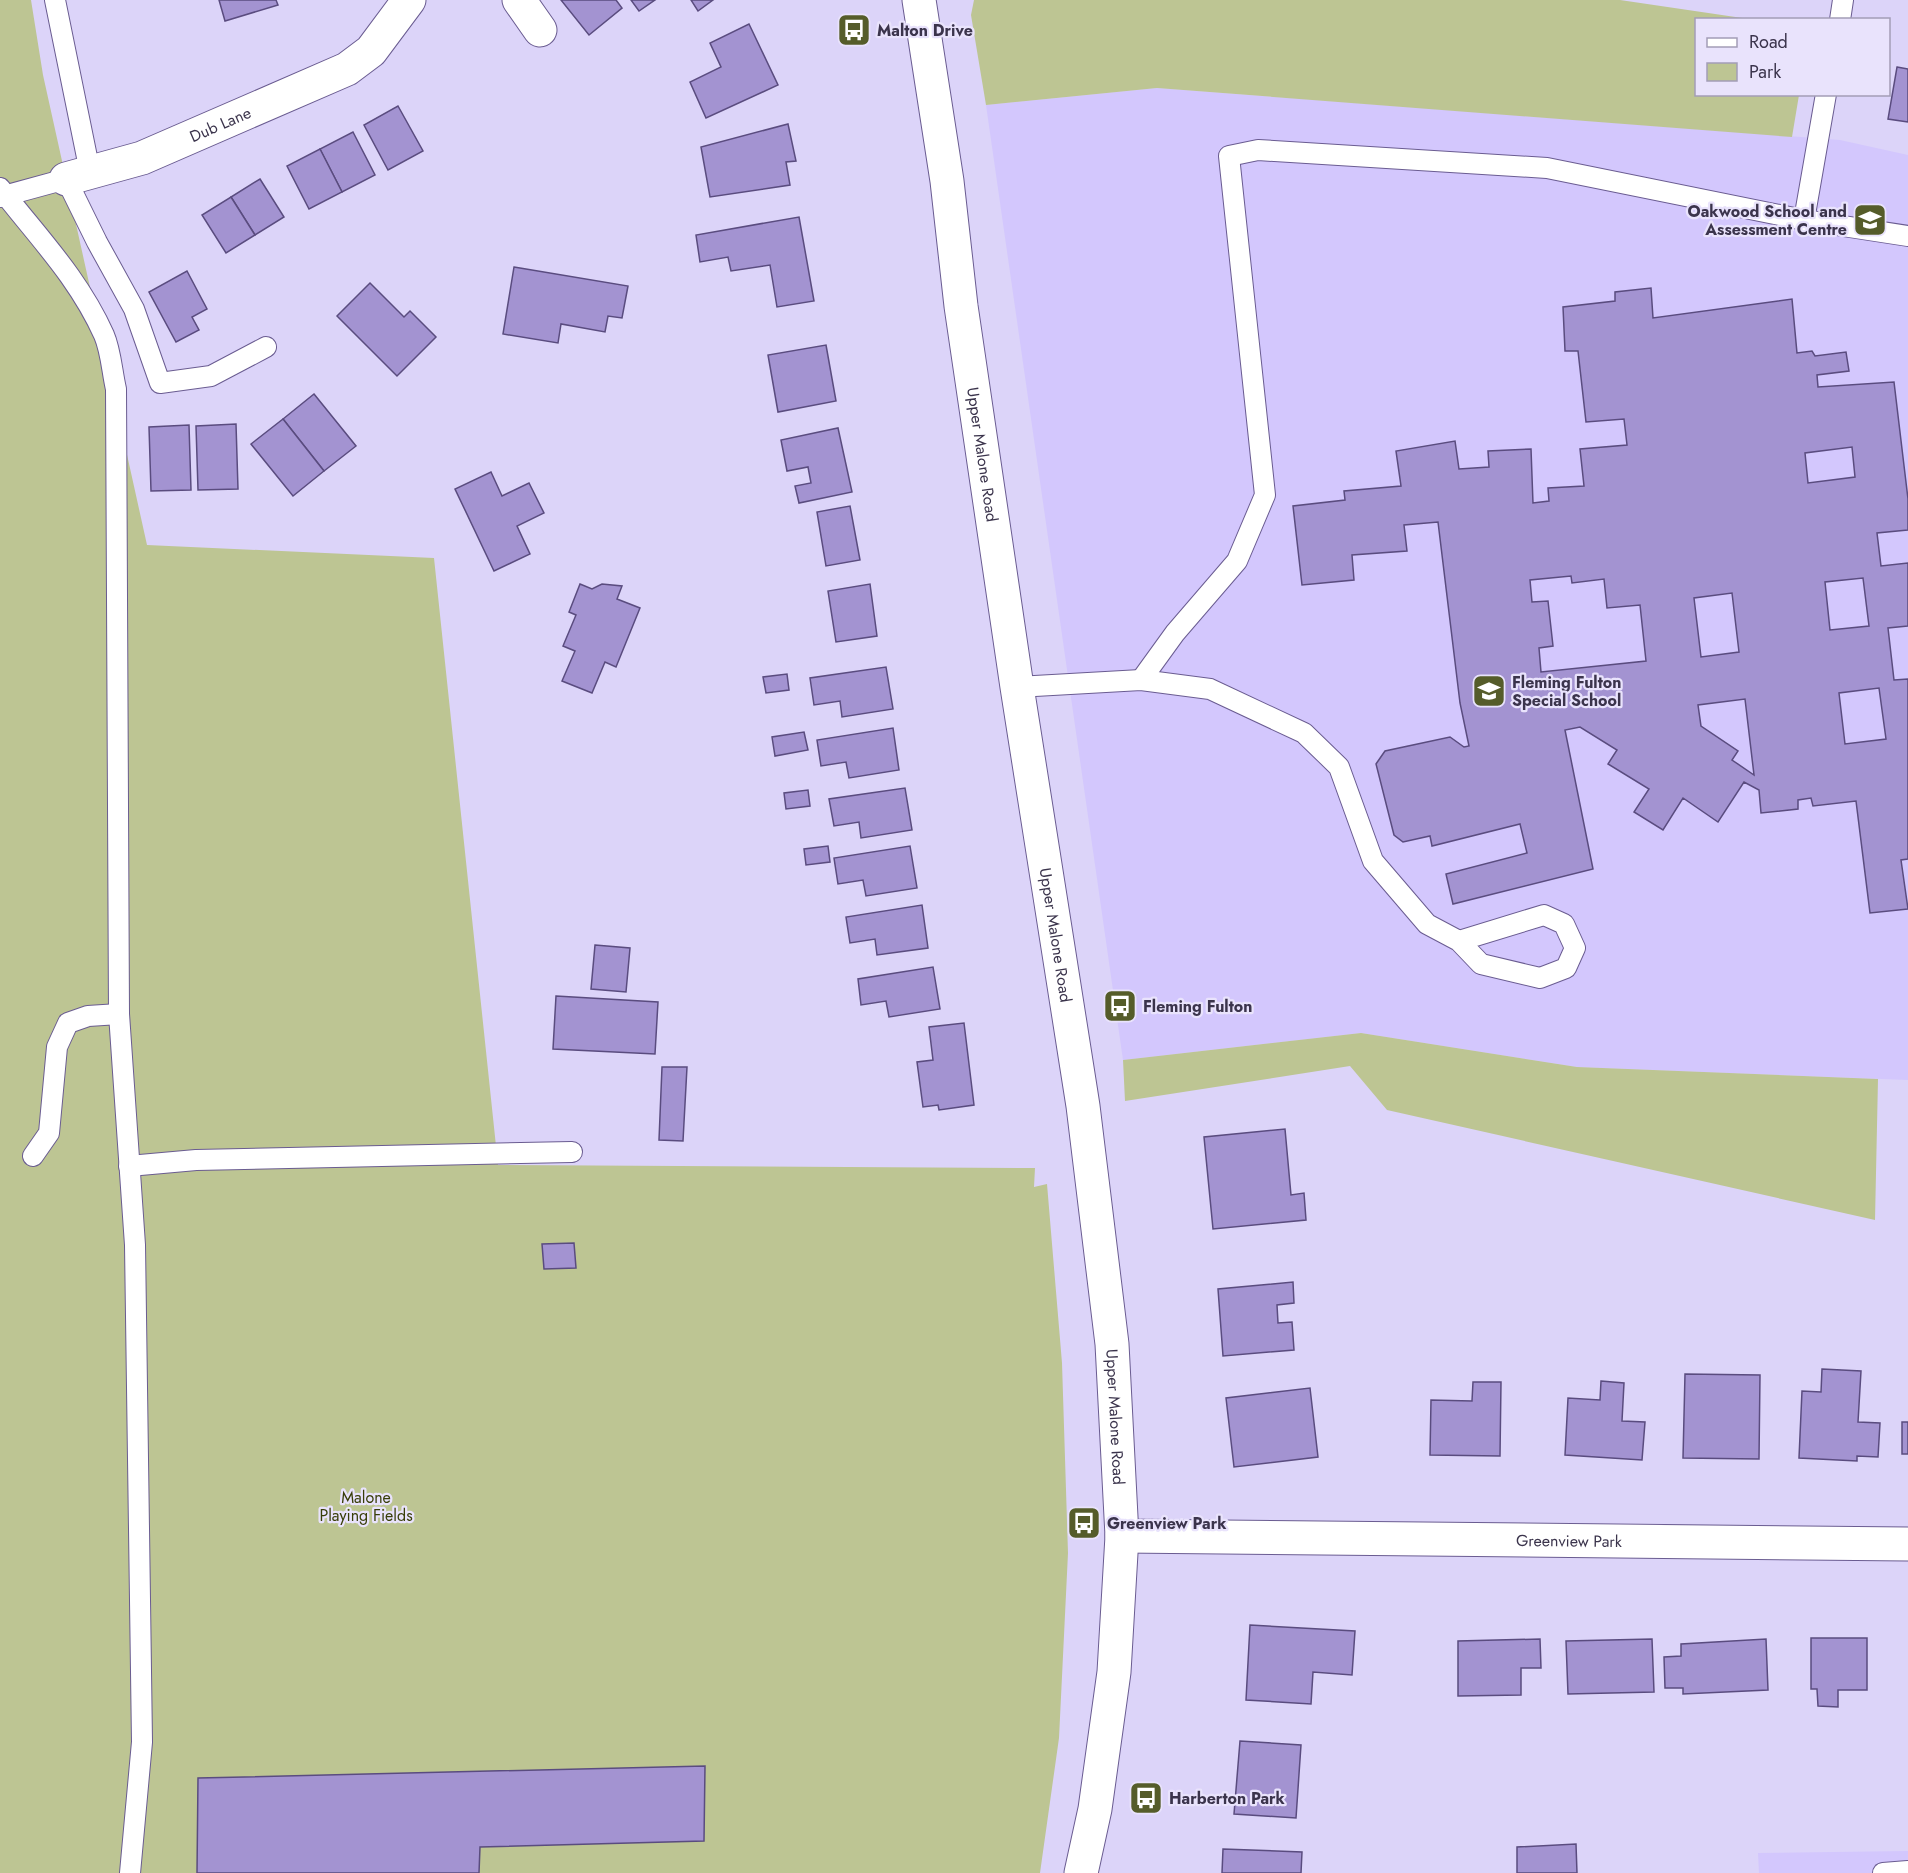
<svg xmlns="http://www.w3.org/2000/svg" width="1908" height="1873" viewBox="0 0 1908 1873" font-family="Jost,sans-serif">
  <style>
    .built { fill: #d3c7fd }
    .green { fill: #bdc593 }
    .building { fill: #a393d1; stroke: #5a4c7f; stroke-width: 1.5; fill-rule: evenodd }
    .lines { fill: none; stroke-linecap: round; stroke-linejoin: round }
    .service-casing { stroke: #6a5c91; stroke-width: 22 }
    .minor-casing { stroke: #6a5c91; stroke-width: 35 }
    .secondary-casing { stroke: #6a5c91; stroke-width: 35 }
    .service { stroke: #fff; stroke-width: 20 }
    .minor { stroke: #fff; stroke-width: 33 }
    .secondary { stroke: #fff; stroke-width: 33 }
    .labels { text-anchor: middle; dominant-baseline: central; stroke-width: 4.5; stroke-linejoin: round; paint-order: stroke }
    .poi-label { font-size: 16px; font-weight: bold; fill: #3b344c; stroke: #e9e3fc; text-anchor: start }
    .street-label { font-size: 16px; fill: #3b344c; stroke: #e9e3fc }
    .park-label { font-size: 16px; fill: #383e08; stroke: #e9e3fc }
  </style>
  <rect width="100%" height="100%" fill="#dcd4f9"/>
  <!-- built -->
  <g class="built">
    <polygon points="1157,88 1840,140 1908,155 1908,1080 1577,1067 1361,1033 1123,1060 986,105"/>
    <polygon points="1908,1851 1908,1873 1759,1873 1758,1853"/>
  </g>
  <!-- green -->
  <g class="green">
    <polygon points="0,0 31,0 43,75 147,545 434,558 498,1165 1035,1168 1034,1187 1047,1184 1062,1363 1068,1553 1059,1738 1040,1873 0,1873"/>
    <polygon points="974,0 1620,0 1749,19 1696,20 1696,94 1799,95 1792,137 1157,88 986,105 971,15"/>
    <polygon points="1361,1033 1577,1067 1878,1079 1875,1220 1387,1110 1350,1066 1125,1101 1123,1060"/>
  </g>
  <!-- building -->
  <g class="building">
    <polygon points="219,0 276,0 278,5 225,21"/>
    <polygon points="561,0 616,0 622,8 589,35"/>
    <polygon points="631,0 655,0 639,11"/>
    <polygon points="691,0 713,0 698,11"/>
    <polygon points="749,24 778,85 706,118 690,82 721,67 710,43"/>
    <polygon points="1897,67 1908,69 1908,122 1888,119"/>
    <polygon points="398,106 423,151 388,170 364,125"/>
    <polygon points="788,124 796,161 786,162 790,185 710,197 701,147"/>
    <polygon points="353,132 375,175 342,192 320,149"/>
    <polygon points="320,149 342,192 309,209 287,166"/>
    <polygon points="260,179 284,217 255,235 231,197"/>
    <polygon points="231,197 255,235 226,253 202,215"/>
    <polygon points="799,217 814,301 777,307 770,265 731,271 728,257 700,262 696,235"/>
    <polygon points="514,267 628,286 622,318 608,316 605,332 561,324 558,343 503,334"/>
    <polygon points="187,271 207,309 192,317 199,330 176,342 149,292"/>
    <polygon points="370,283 404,317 410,311 436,337 397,376 337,316"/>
    <path d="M 1651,288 L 1653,318 L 1792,299 L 1797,353 L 1812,351 L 1815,356 L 1846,352 L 1849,371 L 1817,375 L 1818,387 L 1894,382 L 1908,499 L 1908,530 L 1877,533 L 1881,566 L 1908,563 L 1908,626 L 1888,628 L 1894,680 L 1908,679 L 1908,859 L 1901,860 L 1908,909 L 1870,913 L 1856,801 L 1813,806 L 1811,798 L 1798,800 L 1798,809 L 1761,813 L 1759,790 L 1744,782 L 1718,822 L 1683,798 L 1663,830 L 1634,812 L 1649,789 L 1608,764 L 1617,750 L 1580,727 L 1565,730 L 1593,869 L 1453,904 L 1446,874 L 1527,853 L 1520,824 L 1432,846 L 1430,836 L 1403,842 L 1394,835 L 1376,764 L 1385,751 L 1450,737 L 1464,747 L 1469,746 L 1460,703 L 1438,522 L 1404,525 L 1407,551 L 1352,555 L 1354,580 L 1302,585 L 1293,506 L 1345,500 L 1344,491 L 1401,486 L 1396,451 L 1455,441 L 1459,469 L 1489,467 L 1488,451 L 1531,449 L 1533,503 L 1549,501 L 1548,488 L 1584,486 L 1580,449 L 1627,445 L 1624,419 L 1586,422 L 1578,351 L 1565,351 L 1563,307 L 1615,301 L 1615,292 ZM 1852,447 L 1855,477 L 1808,483 L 1805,453 ZM 1571,576 L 1572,583 L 1604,579 L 1607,608 L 1640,605 L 1646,661 L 1541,672 L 1539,648 L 1553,646 L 1548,601 L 1532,602 L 1530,580 ZM 1863,578 L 1869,626 L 1830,630 L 1825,582 ZM 1732,593 L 1739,652 L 1701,657 L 1694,598 ZM 1879,688 L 1886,739 L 1845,744 L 1839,693 ZM 1745,699 L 1754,775 L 1732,760 L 1738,751 L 1701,726 L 1698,705 Z"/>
    <polygon points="826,345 836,401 778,412 768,355"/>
    <polygon points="314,394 356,446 324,471 283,419"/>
    <polygon points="283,419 324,471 293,496 251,444"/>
    <polygon points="236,424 238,489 198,490 196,426"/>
    <polygon points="189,425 191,490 151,491 149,427"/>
    <polygon points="838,428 852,492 799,503 795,486 811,483 808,467 787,471 781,440"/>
    <polygon points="491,472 502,496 529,483 544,513 517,526 530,554 494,571 455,489"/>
    <polygon points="850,506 860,560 826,566 817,512"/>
    <polygon points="580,584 592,589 602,584 622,586 617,599 640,608 616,667 605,662 592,693 562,681 575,651 563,646 576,615 569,612"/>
    <polygon points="870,584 877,636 836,642 828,591"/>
    <polygon points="886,667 893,709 842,717 840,701 814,705 810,678"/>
    <polygon points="787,674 789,690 766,693 763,677"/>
    <polygon points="893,728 899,770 849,778 846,762 821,766 817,740"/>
    <polygon points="804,732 808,750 775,756 772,737"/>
    <polygon points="905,788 912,830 861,838 859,822 834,826 829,799"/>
    <polygon points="808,790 810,806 786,809 784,793"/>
    <polygon points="828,846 830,862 806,865 804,849"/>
    <polygon points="910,846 917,888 866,896 863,880 838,884 834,858"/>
    <polygon points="922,905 928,948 877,955 875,939 850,943 846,917"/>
    <polygon points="595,945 630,948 626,992 591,989"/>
    <polygon points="933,967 940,1009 889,1017 886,1001 861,1005 858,979"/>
    <polygon points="556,996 658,1002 655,1054 553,1049"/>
    <polygon points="964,1023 974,1105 939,1110 938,1105 923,1107 917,1062 933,1060 929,1027"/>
    <polygon points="662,1067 687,1067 683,1141 659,1140"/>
    <polygon points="1285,1129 1291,1195 1304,1193 1306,1220 1213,1229 1204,1137"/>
    <polygon points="574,1243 576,1268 544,1269 542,1244"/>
    <polygon points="1293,1282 1294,1303 1277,1305 1278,1323 1292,1322 1294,1350 1223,1356 1218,1289"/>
    <polygon points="1822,1369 1861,1371 1858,1422 1880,1423 1878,1457 1857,1456 1857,1461 1799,1458 1802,1391 1821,1392"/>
    <polygon points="1685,1374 1760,1375 1759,1459 1683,1458"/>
    <polygon points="1601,1381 1624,1383 1622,1421 1645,1422 1642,1460 1565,1455 1568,1398 1600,1400"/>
    <polygon points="1473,1382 1501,1382 1500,1456 1430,1455 1431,1400 1472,1401"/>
    <polygon points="1310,1388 1318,1457 1234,1467 1226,1398"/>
    <rect x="1902" y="1422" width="6" height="32"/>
    <polygon points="1250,1625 1355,1631 1352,1675 1313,1672 1311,1704 1246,1700"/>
    <polygon points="1811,1638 1867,1638 1867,1690 1838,1690 1838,1707 1818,1706 1817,1689 1811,1689"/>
    <polygon points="1540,1639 1541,1668 1521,1668 1521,1695 1458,1696 1458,1641"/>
    <polygon points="1652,1639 1654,1692 1568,1694 1566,1641"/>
    <polygon points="1766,1639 1768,1690 1683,1694 1683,1688 1665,1688 1664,1657 1681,1656 1681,1644"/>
    <polygon points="1240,1741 1301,1745 1296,1818 1234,1814"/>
    <polygon points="705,1766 704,1841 480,1847 479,1873 197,1873 198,1778"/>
    <polygon points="1576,1844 1577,1873 1517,1873 1517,1847"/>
    <polygon points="1223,1849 1302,1852 1301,1873 1222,1873"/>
  </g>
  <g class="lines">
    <defs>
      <g id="service">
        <polyline points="55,0 90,172"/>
        <polyline points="1840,20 1843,0"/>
        <path d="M 0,188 C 37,236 78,277 104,335 C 111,351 112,372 116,389 L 119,1014 L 135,1245 L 142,1742 L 130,1873"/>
        <polyline points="0,197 66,179 97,242 134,309 160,383 211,376 266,347"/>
        <polyline points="1804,220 1826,94"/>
        <polyline points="1141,680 1175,633 1237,561 1265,495 1229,156 1258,150 1547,168 1804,220 1908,236"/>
        <polyline points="1017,687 1141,680 1210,689 1304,733 1339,767 1373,861 1427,924 1459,941 1481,964 1540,978 1566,968 1575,948 1564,924 1544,915 1459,941"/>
        <polyline points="33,1156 49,1133 57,1047 68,1023 88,1016 119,1014"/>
        <polyline points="129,1166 196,1160 572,1152"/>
        <polyline points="1883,1873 1908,1871"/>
      </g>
      <g id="minor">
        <polyline points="519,0 540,30"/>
        <path id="s1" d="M 66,179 L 142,158 L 347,69 L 371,51 L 409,0"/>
        <path id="s2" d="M 1122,1536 L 1908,1544"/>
      </g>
      <g id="secondary">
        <path id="s3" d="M 919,0 L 947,181 L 961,306 L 1017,687 L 1083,1106 L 1112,1344 L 1122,1536 L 1114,1672 L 1095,1809 L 1081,1873"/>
      </g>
    </defs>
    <!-- service casing -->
    <use href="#service" class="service-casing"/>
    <!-- minor casing -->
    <use href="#minor" class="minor-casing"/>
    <!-- secondary casing -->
    <use href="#secondary" class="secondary-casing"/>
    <!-- service -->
    <use href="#service" class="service"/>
    <!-- minor -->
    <use href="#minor" class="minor"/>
    <!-- secondary -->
    <use href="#secondary" class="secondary"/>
  </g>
  <!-- icons -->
  <defs>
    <symbol id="bus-square" viewBox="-11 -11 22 22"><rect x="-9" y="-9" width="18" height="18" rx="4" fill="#555c2a" stroke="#e9e3fc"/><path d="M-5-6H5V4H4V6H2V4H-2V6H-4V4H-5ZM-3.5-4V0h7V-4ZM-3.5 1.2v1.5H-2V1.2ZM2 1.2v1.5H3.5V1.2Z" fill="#fff"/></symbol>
    <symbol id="school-square" viewBox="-11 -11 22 22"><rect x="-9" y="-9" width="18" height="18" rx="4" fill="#555c2a" stroke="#e9e3fc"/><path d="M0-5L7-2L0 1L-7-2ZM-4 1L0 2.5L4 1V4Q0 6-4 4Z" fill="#fff"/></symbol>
  </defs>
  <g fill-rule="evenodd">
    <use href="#bus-square" x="835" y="11" width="38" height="38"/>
    <use href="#school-square" x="1851" y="201" width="38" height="38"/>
    <use href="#school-square" x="1470" y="672" width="38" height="38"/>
    <use href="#bus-square" x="1101" y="987" width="38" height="38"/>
    <use href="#bus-square" x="1065" y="1504" width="38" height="38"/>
    <use href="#bus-square" x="1127" y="1779" width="38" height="38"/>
  </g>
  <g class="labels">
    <!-- poi labels -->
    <g class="poi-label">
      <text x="877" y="30">Malton Drive</text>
      <text x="1847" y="211" text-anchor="end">Oakwood School and<tspan x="1847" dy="18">Assessment Centre</tspan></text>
      <text x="1512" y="682">Fleming Fulton<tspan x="1512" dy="18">Special School</tspan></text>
      <text x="1143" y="1006">Fleming Fulton</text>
      <text x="1107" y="1523">Greenview Park</text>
      <text x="1169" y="1798">Harberton Park</text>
    </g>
    <!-- street labels -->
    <g class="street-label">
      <text stroke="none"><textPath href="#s1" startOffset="164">Dub Lane</textPath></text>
      <text stroke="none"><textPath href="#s3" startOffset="459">Upper Malone Road</textPath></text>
      <text stroke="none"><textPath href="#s3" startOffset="945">Upper Malone Road</textPath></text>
      <text stroke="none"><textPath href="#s3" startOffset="1431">Upper Malone Road</textPath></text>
      <text stroke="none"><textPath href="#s2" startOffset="447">Greenview Park</textPath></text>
    </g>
    <!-- park labels -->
    <g class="park-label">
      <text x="366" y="1497">Malone<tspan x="366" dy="18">Playing Fields</tspan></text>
    </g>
  </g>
  <!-- legend -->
  <rect x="1695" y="18" width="195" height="78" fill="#e9e3fc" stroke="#a39db6" stroke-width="1.5"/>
  <rect x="1707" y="38" width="30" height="9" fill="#ffffff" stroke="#a39db6" stroke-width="1.5"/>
  <text x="1749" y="48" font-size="18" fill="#3b344c">Road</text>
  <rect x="1707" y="63" width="30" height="18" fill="#bdc593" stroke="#a39db6" stroke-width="1.5"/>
  <text x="1749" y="78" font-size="18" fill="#3b344c">Park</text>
</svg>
